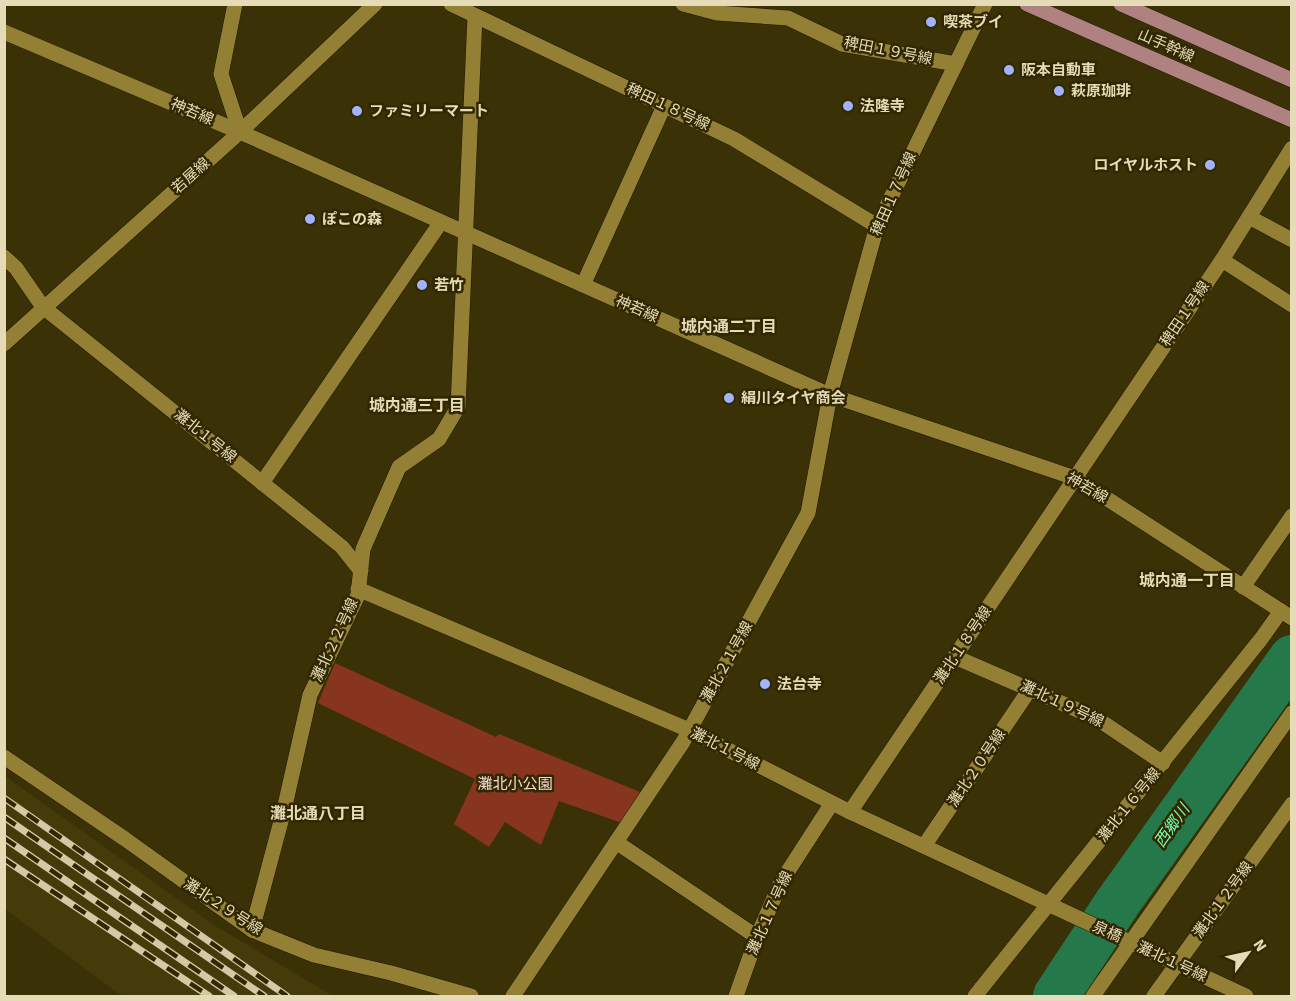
<svg xmlns="http://www.w3.org/2000/svg" width="1296" height="1001" viewBox="0 0 1296 1001" font-family="'Source Sans 3','Noto Sans JP',sans-serif">
  <style>
    .built { fill: #453a0a }
    .green { fill: #883520 }
    .lines { fill: none; stroke-linecap: round; stroke-linejoin: round }
    .river { stroke: #25784a; stroke-width: 46 }
    .minor-casing { stroke: #1f1903; stroke-width: 16 }
    .major-casing { stroke: #1f1903; stroke-width: 16 }
    .minor { stroke: #938034; stroke-width: 15 }
    .major { stroke: #af8281; stroke-width: 15 }
    .rail-casing { stroke: #d3caa5; stroke-width: 7 }
    .rail { stroke: #312700; stroke-width: 4.5; stroke-dasharray: 14; stroke-linecap: butt }
    .poi-dot { fill: #a3b2fd; stroke: #312700; stroke-width: 2 }
    .labels { text-anchor: middle; dominant-baseline: central; stroke-width: 5; stroke-linejoin: round; paint-order: stroke }
    .poi-label { font-size: 15px; font-weight: bold; fill: #e5dcb7; stroke: #312700; text-anchor: start }
    .street-label { font-size: 15px; fill: #e5dcb7; stroke: #312700 }
    .park-label { font-size: 15px; fill: #f6dad3; stroke: #312700 }
    .neighbourhood-label { font-size: 16px; font-weight: bold; fill: #e5dcb7; stroke: #312700 }
    .water-label { font-size: 16px; font-style: italic; fill: #76feae; stroke: #312700 }
  </style>
  <rect width="100%" height="100%" fill="#3b3107"/>
  <!-- built -->
  <polygon class="built" points="5,776 214,925 333,996 122,996 5,909"/>
  <!-- green -->
  <polygon class="green" points="335,663 496,737 499,734 640,792 622,823 559,801 541,845 505,822 489,847 454,824 475,779 318,703"/>
  <g class="lines">
    <!-- river -->
    <polyline class="river" points="1056,996 1118,902 1292,658"/>
    <defs>
      <g id="minor">
        <polyline points="235,4 221,74 240,132"/>
        <polyline points="451,4 734,139 877,226"/>
        <polyline points="683,4 717,13 788,18 842,44 956,64"/>
        <polyline points="4,32 240,132 830,395 1075,478 1292,618"/>
        <polyline points="1249,217 1292,240"/>
        <polyline points="4,257 16,268 43,307 342,547 361,571"/>
        <polyline points="1222,260 1292,305"/>
        <polyline points="583,285 664,106"/>
        <polyline points="4,344 240,132 375,4"/>
        <polyline points="262,483 441,222"/>
        <polyline points="1243,587 1292,516"/>
        <polyline points="358,589 689,730 850,812 1246,996"/>
        <polyline points="955,657 1096,718 1163,763"/>
        <polyline points="4,757 125,839 252,930 314,955 391,973 471,996"/>
        <polyline points="850,812 1222,260 1292,148"/>
        <polyline points="616,842 757,937"/>
        <polyline points="924,846 1030,689"/>
        <polyline points="252,930 284,810 310,695 358,595 363,549 399,467 439,439 458,407 475,16"/>
        <polyline points="513,996 683,742 808,513 830,395 877,226 985,4"/>
        <polyline points="736,996 757,937 781,882 832,803"/>
        <polyline points="975,996 1261,639 1281,611"/>
        <polyline points="1093,996 1292,713"/>
        <polyline points="1154,996 1292,804"/>
      </g>
      <g id="major">
        <polyline points="1027,4 1292,120"/>
        <polyline points="1121,4 1292,80"/>
      </g>
    </defs>
    <!-- minor casing -->
    <use href="#minor" class="minor-casing"/>
    <!-- major casing -->
    <use href="#major" class="major-casing"/>
    <!-- minor -->
    <use href="#minor" class="minor"/>
    <!-- major -->
    <use href="#major" class="major"/>
    <defs>
      <g id="rail">
        <polyline points="4,798 287,996"/>
        <polyline points="4,817 264,996"/>
        <polyline points="4,838 234,996"/>
        <polyline points="4,859 209,996"/>
      </g>
    </defs>
    <!-- rail casing -->
    <use href="#rail" class="rail-casing"/>
    <!-- rail -->
    <use href="#rail" class="rail"/>
  </g>
  <!-- markers -->
  <g class="poi-dot">
    <circle cx="931" cy="22" r="6"/>
    <circle cx="1009" cy="70" r="6"/>
    <circle cx="1059" cy="91" r="6"/>
    <circle cx="848" cy="106" r="6"/>
    <circle cx="357" cy="111" r="6"/>
    <circle cx="1210" cy="165" r="6"/>
    <circle cx="310" cy="219" r="6"/>
    <circle cx="422" cy="285" r="6"/>
    <circle cx="729" cy="398" r="6"/>
    <circle cx="765" cy="684" r="6"/>
  </g>
  <g class="labels">
    <!-- poi labels -->
    <g class="poi-label">
      <text x="943" y="22">喫茶ブイ</text>
      <text x="1021" y="70">阪本自動車</text>
      <text x="1071" y="91">萩原珈琲</text>
      <text x="860" y="106">法隆寺</text>
      <text x="369" y="111">ファミリーマート</text>
      <text x="1198" y="165" text-anchor="end">ロイヤルホスト</text>
      <text x="322" y="219">ぽこの森</text>
      <text x="434" y="285">若竹</text>
      <text x="741" y="398">絹川タイヤ商会</text>
      <text x="777" y="684">法台寺</text>
    </g>
    <!-- street labels -->
    <g class="street-label">
      <text transform="translate(1166 46) rotate(24)">山手幹線</text>
      <text transform="translate(888 51) rotate(11)">稗田１９号線</text>
      <text transform="translate(668 107) rotate(25)">稗田１８号線</text>
      <text transform="translate(192 112) rotate(23)">神若線</text>
      <text transform="translate(191 176) rotate(-42)">若屋線</text>
      <text transform="translate(894 194) rotate(-66)">稗田１７号線</text>
      <text transform="translate(637 309) rotate(24)">神若線</text>
      <text transform="translate(1185 314) rotate(-56)">稗田１号線</text>
      <text transform="translate(205 436) rotate(39)">灘北１号線</text>
      <text transform="translate(1087 488) rotate(30)">神若線</text>
      <text transform="translate(335 640) rotate(-65)">灘北２２号線</text>
      <text transform="translate(963 645) rotate(-56)">灘北１８号線</text>
      <text transform="translate(727 662) rotate(-61)">灘北２１号線</text>
      <text transform="translate(1062 704) rotate(25)">灘北１９号線</text>
      <text transform="translate(725 749) rotate(27)">灘北１号線</text>
      <text transform="translate(977 768) rotate(-56)">灘北２０号線</text>
      <text transform="translate(1129 805) rotate(-51)">灘北１６号線</text>
      <text transform="translate(1223 900) rotate(-54)">灘北１２号線</text>
      <text transform="translate(223 907) rotate(33)">灘北２９号線</text>
      <text transform="translate(770 913) rotate(-66)">灘北１７号線</text>
      <text transform="translate(1107 932) rotate(24)">泉橋</text>
      <text transform="translate(1172 962) rotate(25)">灘北１号線</text>
    </g>
    <!-- park labels -->
    <g class="park-label">
      <text x="515" y="784">灘北小公園</text>
    </g>
    <!-- neighbourhood labels -->
    <g class="neighbourhood-label">
      <text x="729" y="327">城内通二丁目</text>
      <text x="417" y="406">城内通三丁目</text>
      <text x="1187" y="581">城内通一丁目</text>
      <text x="318" y="814">灘北通八丁目</text>
    </g>
    <!-- water labels -->
    <g class="water-label">
      <text transform="translate(1172 826) rotate(-55)">西郷川</text>
    </g>
  </g>
  <!-- border -->
  <rect width="1296" height="1001" fill="none" stroke="#e5dcb7" stroke-width="12"/>
  <!-- north arrow -->
  <g transform="translate(1248 953) rotate(57)" stroke="#312700" stroke-width="4.5" paint-order="stroke">
  <path d="M0-4.5L10 22L0 15L-10 22Z" fill="#e5dcb7"/>
  <text y="-9" font-size="16" font-weight="bold" text-anchor="middle" fill="#e5dcb7">N</text>
  </g>
</svg>
